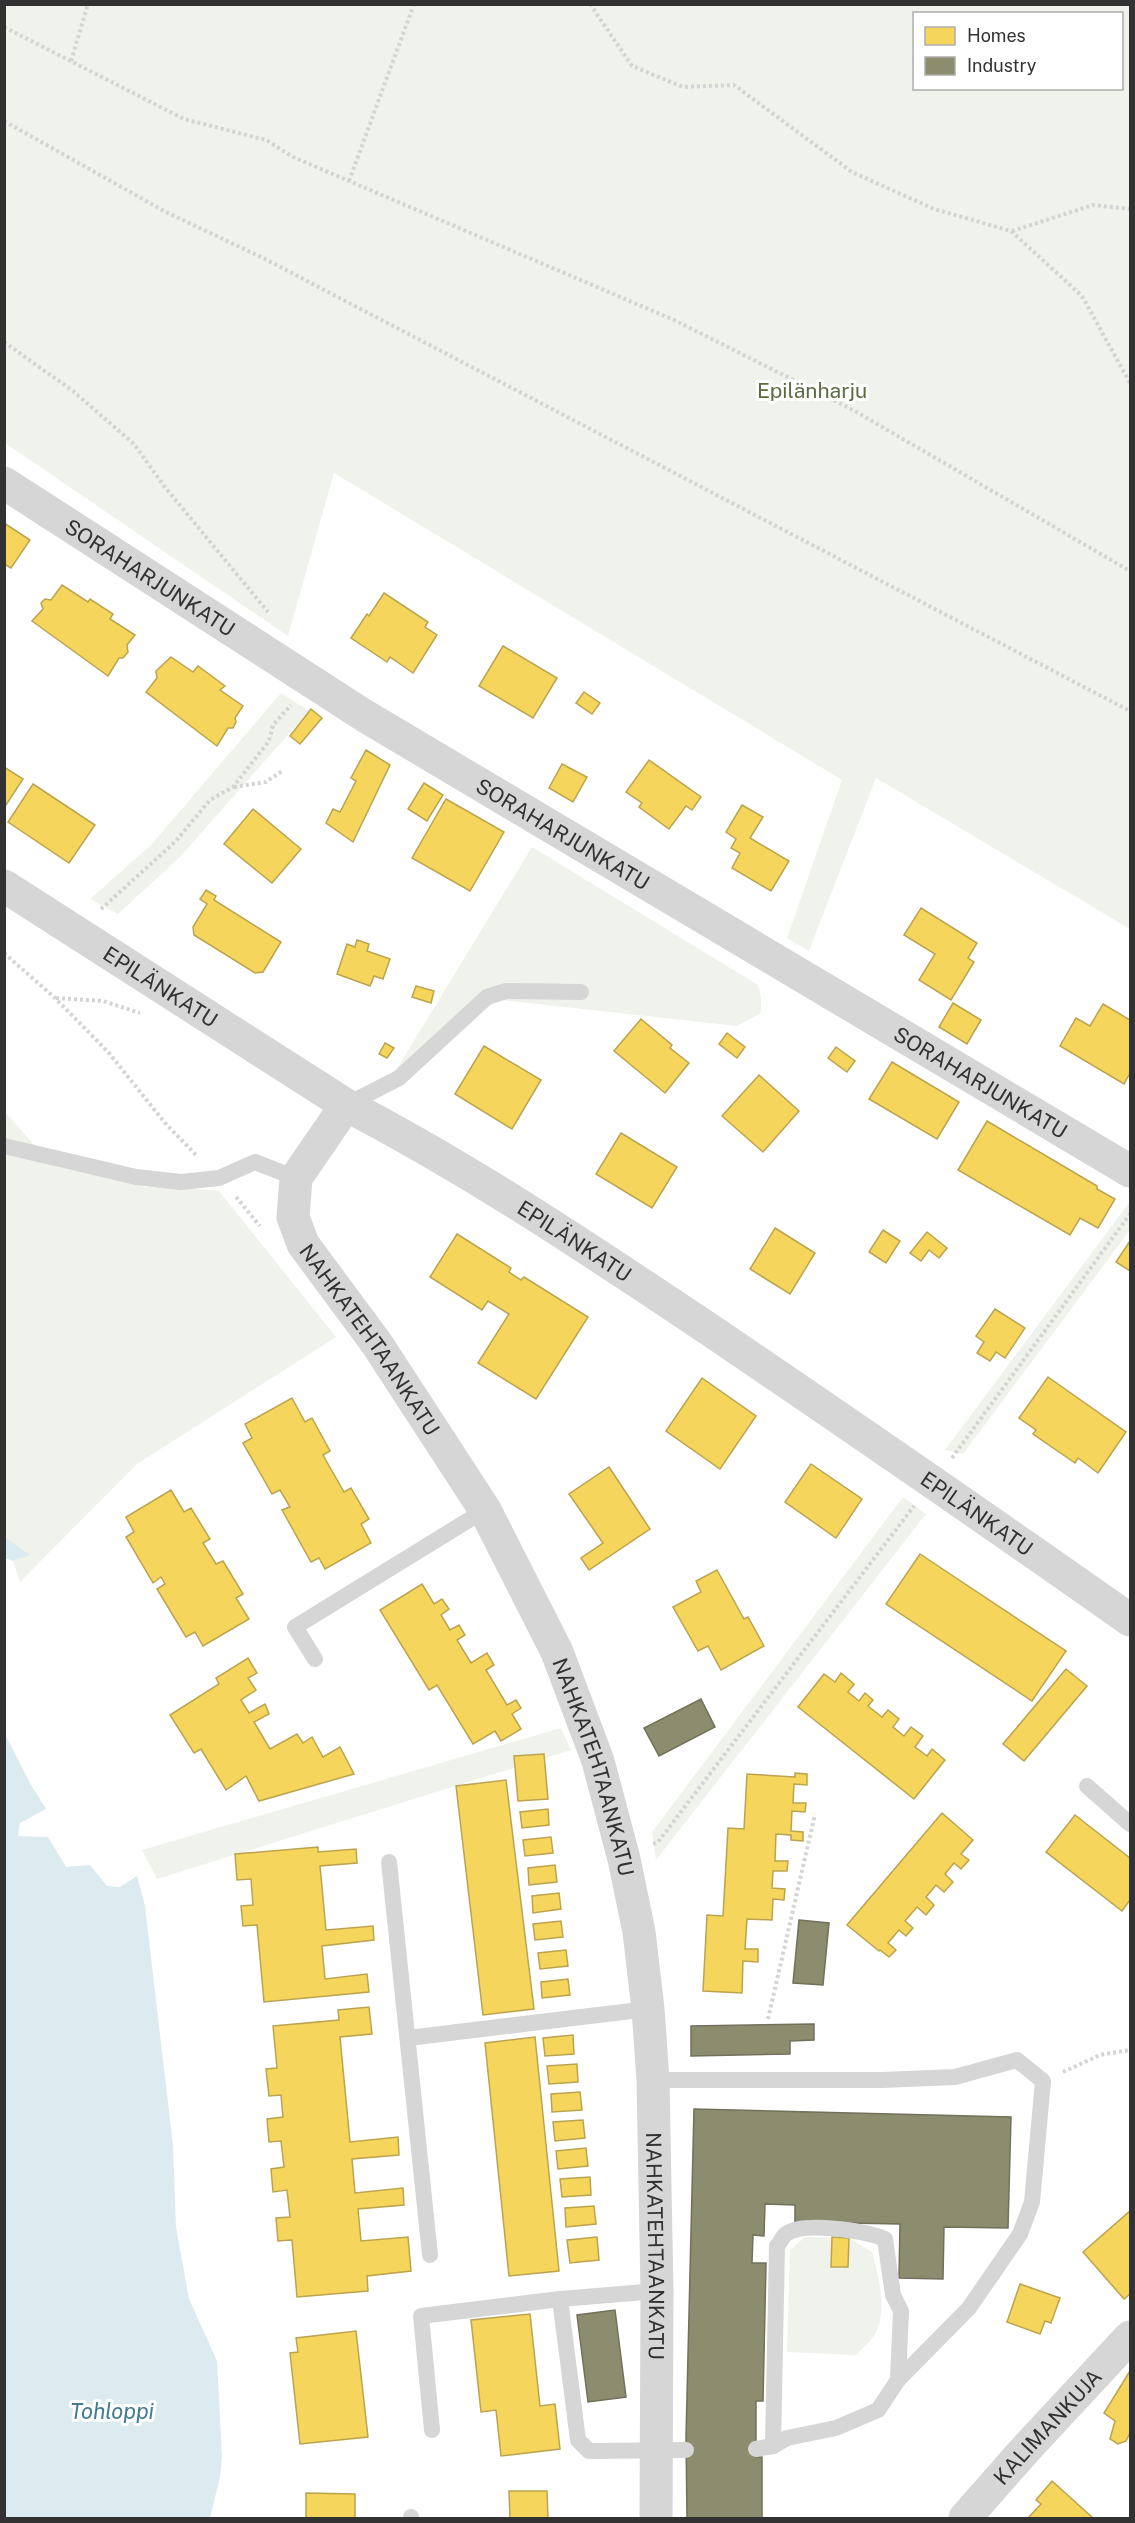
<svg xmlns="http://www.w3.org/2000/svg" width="1135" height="2523" viewBox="0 0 1135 2523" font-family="'Public Sans',sans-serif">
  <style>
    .green { fill: #f0f3ec; fill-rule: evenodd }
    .water { fill: #dbebf0 }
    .homes { fill: #f6d55c; stroke: #bba44f; stroke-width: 1.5 }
    .industry { fill: #8c8c6e; stroke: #71715c; stroke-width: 1.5 }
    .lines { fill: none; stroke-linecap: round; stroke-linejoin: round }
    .path { stroke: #d4d4d4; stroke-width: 4; stroke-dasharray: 3 3; stroke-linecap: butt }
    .service { stroke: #d6d6d6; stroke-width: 16 }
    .minor { stroke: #d6d6d6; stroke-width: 33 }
    .tertiary { stroke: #d6d6d6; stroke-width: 33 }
    .labels { text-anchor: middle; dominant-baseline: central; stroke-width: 6; stroke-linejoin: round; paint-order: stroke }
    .park-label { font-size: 21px; fill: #5a6d41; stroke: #fff }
    .street-label { font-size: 21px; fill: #323232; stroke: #fff }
    .water-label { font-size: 22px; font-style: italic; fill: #427c93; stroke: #fff }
  </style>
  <rect width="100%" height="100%" fill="#fff"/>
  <!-- green -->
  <g class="green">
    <path d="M 4,5 L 1130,5 L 1130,929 L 876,778 L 809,951 L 787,938 L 842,780 L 334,473 L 288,636 L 5,443 ZM 914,14 L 1122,14 L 1122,88 L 914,88 Z"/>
    <polygon points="281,693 309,711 180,857 118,914 90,899 151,845"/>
    <polygon points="532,847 758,985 761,998 761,1013 737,1026 492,999 390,1080"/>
    <polygon points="4,1111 53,1166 145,1187 218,1190 336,1337 137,1464 20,1582 13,1561 29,1555 4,1537"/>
    <polygon points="1128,1204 1130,1204 1130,1230 963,1454 945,1450"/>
    <polygon points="903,1497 926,1514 656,1860 652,1832"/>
    <polygon points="561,1728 571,1750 157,1879 142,1850"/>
    <path d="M 805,2237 L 849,2238 L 872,2252 C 879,2277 889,2313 873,2337 C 869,2343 861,2349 856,2355 L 787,2352 L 790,2250 Z"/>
  </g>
  <!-- water -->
  <g class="water">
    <polygon points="5,1537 30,1555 13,1561 5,1558"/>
    <polygon points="5,1734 31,1785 46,1809 20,1823 18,1836 48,1837 66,1867 90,1865 107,1886 120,1887 137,1876 145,1906 173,2146 176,2227 189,2299 217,2361 222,2457 220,2477 210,2518 5,2518"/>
  </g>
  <!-- homes -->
  <g class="homes">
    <polygon points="4,523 30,540 11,568 6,565 4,566"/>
    <polygon points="62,585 88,602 90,599 113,614 110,619 135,635 127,645 128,652 123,658 119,658 108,676 32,621 43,609 41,603 45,599 51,600"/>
    <polygon points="384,593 428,622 425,627 437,635 413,673 390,657 387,662 351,638 367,614 369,616"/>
    <polygon points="503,646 557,678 533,718 479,686"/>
    <polygon points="171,657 193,672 198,666 225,686 220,690 243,706 235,718 236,722 233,728 228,728 217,746 146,692 157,678 156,671"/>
    <polygon points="584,692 600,703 592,714 576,703"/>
    <polygon points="311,709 322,718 300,744 290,736"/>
    <polygon points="366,750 390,765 353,842 326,823 333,809 340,812 356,781 351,778"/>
    <polygon points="649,760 701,797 692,810 686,806 669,829 639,807 642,803 626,792"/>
    <polygon points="562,764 587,777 573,802 549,788"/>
    <polygon points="4,767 23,779 4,808"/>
    <polygon points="424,783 443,795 427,821 408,809"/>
    <polygon points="33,784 95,825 69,863 8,822"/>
    <polygon points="446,799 504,832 470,891 412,858"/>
    <polygon points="742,805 763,817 750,838 789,861 771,891 732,868 740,853 731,848 736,839 726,832"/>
    <polygon points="253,809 301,849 272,883 224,844"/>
    <polygon points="206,890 216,896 214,900 281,942 263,972 255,973 194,935 193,927 207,904 200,899"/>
    <polygon points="921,908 977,943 968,958 974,962 951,1000 919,980 935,954 904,935"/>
    <polygon points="357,940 369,944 367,951 390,959 383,979 374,976 370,986 337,974 347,944 355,947"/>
    <polygon points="416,986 434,991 431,1003 412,997"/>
    <polygon points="953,1003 981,1020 967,1044 939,1027"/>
    <polygon points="1103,1004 1130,1020 1130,1073 1124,1084 1060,1046 1076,1018 1090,1026"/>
    <polygon points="641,1019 672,1045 670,1048 689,1063 665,1093 614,1051"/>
    <polygon points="727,1033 745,1047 737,1058 719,1044"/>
    <polygon points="385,1043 394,1048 387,1058 379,1054"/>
    <polygon points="484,1046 541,1080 512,1129 455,1094"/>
    <polygon points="836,1047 855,1061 847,1072 828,1058"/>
    <polygon points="892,1062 959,1102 937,1139 869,1099"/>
    <polygon points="759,1075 799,1111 763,1152 722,1116"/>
    <polygon points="987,1121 1097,1186 1097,1189 1115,1199 1098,1228 1080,1218 1070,1235 958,1170"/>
    <polygon points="621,1133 677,1167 652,1208 596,1174"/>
    <polygon points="775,1228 815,1253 790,1294 750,1269"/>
    <polygon points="883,1230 900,1241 886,1263 869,1252"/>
    <polygon points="927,1232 947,1248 939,1258 929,1250 921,1261 910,1253"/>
    <polygon points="457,1234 511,1268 509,1272 521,1280 524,1277 588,1317 536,1399 478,1363 509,1314 488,1301 482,1310 430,1277"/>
    <polygon points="1130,1241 1130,1271 1116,1262"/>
    <polygon points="995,1309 1025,1328 1005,1358 996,1352 990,1361 977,1353 984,1342 976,1336"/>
    <polygon points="1048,1377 1126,1432 1098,1473 1078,1458 1075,1463 1033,1434 1036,1430 1019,1418"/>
    <polygon points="702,1378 756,1416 720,1469 666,1431"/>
    <polygon points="292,1398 305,1422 312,1418 330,1451 323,1455 344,1492 351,1488 369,1519 361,1524 371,1543 325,1569 319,1558 311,1562 282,1510 290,1507 280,1490 272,1494 243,1443 252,1438 245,1424"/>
    <polygon points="811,1464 862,1499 836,1538 785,1502"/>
    <polygon points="609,1467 650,1529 589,1570 581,1558 603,1543 569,1494"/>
    <polygon points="171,1490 184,1512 191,1508 210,1539 203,1543 216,1564 223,1561 243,1594 236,1598 249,1619 203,1646 195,1632 186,1637 157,1589 165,1584 161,1577 153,1583 126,1537 134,1532 126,1517"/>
    <polygon points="920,1554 1066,1651 1032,1701 886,1604"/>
    <polygon points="717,1570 744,1619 748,1617 764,1646 721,1670 708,1646 698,1651 673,1607 701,1592 696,1581"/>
    <polygon points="422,1584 434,1604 442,1599 449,1609 441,1615 450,1630 459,1625 465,1635 457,1640 471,1663 487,1653 494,1665 486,1670 507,1705 516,1700 521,1708 512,1714 521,1729 501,1741 495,1731 473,1744 437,1685 429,1690 380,1610"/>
    <polygon points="248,1658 257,1673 248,1678 256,1690 241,1700 249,1713 265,1704 269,1714 254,1722 270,1749 297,1734 303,1743 312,1737 323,1757 340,1747 354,1774 259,1801 246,1776 226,1790 201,1749 194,1753 170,1715 219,1684 216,1678"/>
    <polygon points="1066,1669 1087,1686 1024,1761 1003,1744"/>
    <polygon points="841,1673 854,1684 848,1692 859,1701 865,1693 873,1700 868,1706 882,1717 888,1710 899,1719 893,1727 904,1736 911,1727 923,1736 915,1747 927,1756 932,1749 945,1760 914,1799 798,1707 824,1674 835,1682"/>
    <polygon points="544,1754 548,1799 518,1801 514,1756"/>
    <polygon points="795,1773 807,1774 807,1785 794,1784 793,1803 806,1803 805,1812 792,1811 791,1831 803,1832 803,1841 791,1840 791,1835 776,1834 775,1861 788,1861 787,1871 773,1871 772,1888 785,1889 784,1900 773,1899 772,1920 747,1919 745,1949 758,1949 758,1962 743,1961 742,1993 703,1991 707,1915 723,1916 728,1828 744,1829 747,1774 795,1777"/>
    <polygon points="506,1780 534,2009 483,2015 456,1786"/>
    <polygon points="548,1809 549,1825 522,1828 520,1812"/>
    <polygon points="942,1813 973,1840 961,1854 969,1860 961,1869 954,1863 945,1874 953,1882 944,1892 936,1885 926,1897 934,1905 926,1915 917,1907 905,1921 913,1928 906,1936 899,1930 888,1943 896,1950 889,1957 880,1950 879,1951 847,1925"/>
    <polygon points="1075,1815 1130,1858 1130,1900 1122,1911 1046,1852"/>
    <polygon points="551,1837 553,1853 525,1856 523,1840"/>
    <polygon points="318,1847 318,1852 356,1849 357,1863 320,1866 326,1930 373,1926 374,1940 322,1946 325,1979 367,1974 369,1992 264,2002 257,1925 243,1926 241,1906 253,1905 251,1879 237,1880 235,1854"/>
    <polygon points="555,1865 557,1882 529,1885 528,1868"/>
    <polygon points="559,1893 561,1909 533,1913 532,1896"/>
    <polygon points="561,1921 563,1937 535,1940 533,1924"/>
    <polygon points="566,1950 568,1966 540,1969 538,1953"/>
    <polygon points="568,1979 570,1995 542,1998 541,1982"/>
    <polygon points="369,2007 372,2034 340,2037 350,2142 398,2137 399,2155 352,2159 355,2193 403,2188 404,2205 358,2209 361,2241 408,2237 411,2271 367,2276 368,2291 297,2297 292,2240 278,2241 276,2218 290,2217 287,2190 273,2192 271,2169 284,2167 281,2141 269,2142 267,2119 283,2117 281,2095 269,2096 266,2069 277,2068 273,2026 339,2020 338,2010"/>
    <polygon points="573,2035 574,2054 545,2056 543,2038"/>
    <polygon points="535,2037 559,2271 509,2276 485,2043"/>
    <polygon points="577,2064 578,2082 549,2084 547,2066"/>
    <polygon points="580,2092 582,2110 552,2112 551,2094"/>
    <polygon points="583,2120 585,2138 555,2141 553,2122"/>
    <polygon points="586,2148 588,2166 558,2169 556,2151"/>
    <polygon points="590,2177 591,2195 562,2197 560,2179"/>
    <polygon points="594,2206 596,2224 566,2227 565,2208"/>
    <polygon points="1130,2211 1130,2294 1124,2299 1083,2252"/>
    <polygon points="597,2237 599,2260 570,2263 567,2240"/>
    <polygon points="832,2237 849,2238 848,2267 831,2267"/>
    <polygon points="1020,2284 1060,2298 1051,2323 1045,2321 1040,2334 1007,2322"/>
    <polygon points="530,2314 540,2406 555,2404 560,2449 501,2456 496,2410 481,2412 471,2320"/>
    <polygon points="356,2331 368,2437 300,2444 290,2353 298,2352 296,2338"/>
    <polygon points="1130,2371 1130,2433 1126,2441 1118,2444 1110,2439 1115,2421 1104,2413"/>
    <polygon points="1052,2481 1093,2518 1028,2518 1041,2504 1036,2500"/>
    <polygon points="509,2491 547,2491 548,2518 510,2518"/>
    <polygon points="306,2493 355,2494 355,2518 306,2518"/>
  </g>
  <!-- industry -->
  <g class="industry">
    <polygon points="701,1699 715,1727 659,1756 644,1728"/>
    <polygon points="799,1920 829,1923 823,1985 793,1983"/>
    <polygon points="814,2024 814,2040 790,2041 790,2054 691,2056 691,2026"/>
    <polygon points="694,2109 1011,2117 1008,2228 944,2227 943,2279 899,2278 900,2224 795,2222 795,2205 765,2204 764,2236 753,2235 752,2263 766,2263 763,2401 756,2401 756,2457 762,2457 762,2518 687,2518 686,2437"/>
    <polygon points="615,2310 626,2397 588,2402 577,2315"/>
  </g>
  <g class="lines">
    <!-- path -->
    <g class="path">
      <polyline points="590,4 632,66 683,87 734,85 852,172 934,209 1011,231 1082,296 1130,383"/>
      <polyline points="4,27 184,119 266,140 293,157 674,320 853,410 1130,571"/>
      <polyline points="71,61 88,4"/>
      <polyline points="4,121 164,211 265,259 1130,711"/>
      <polyline points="349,181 414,4"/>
      <polyline points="1012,231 1093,205 1130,209"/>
      <polyline points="4,342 73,391 134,444 164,486 268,612"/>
      <polyline points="234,787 266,782 282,771"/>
      <polyline points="101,909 175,842 210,800 233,787 269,741 273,725 291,705"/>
      <polyline points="4,953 55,998 109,1053 165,1123 198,1157"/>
      <polyline points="56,998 103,1001 140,1013"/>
      <polyline points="236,1197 260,1226"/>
      <polyline points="952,1458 1130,1214"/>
      <polyline points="653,1844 658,1842 914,1506"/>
      <polyline points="768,2019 815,1814"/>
      <polyline points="1063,2072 1100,2055 1130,2050"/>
    </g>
    <!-- service -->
    <g class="service">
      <polyline points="346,1105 399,1078 487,997 506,991 581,992"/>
      <polyline points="4,1146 136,1177 181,1182 219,1178 255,1162 296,1178"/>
      <polyline points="315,1659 295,1627 485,1510"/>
      <polyline points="1087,1786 1130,1824"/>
      <polyline points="389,1862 430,2255"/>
      <polyline points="408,2038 648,2009"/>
      <polyline points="653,2080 882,2080 955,2077 1017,2060 1043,2081 1032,2202 1020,2234 969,2308 898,2380 878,2410 836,2428 787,2438 773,2446 756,2449"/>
      <polyline points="657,2291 560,2299 578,2440 589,2451 686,2450"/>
      <polyline points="432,2430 421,2316 560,2299"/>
      <path d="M 773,2446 L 777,2246 C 780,2243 782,2237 786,2234 C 803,2221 866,2231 885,2239 L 893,2295 L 901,2311 L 898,2380"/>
      <polyline points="411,2518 411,2517"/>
    </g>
    <!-- minor -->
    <g class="minor">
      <path id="s1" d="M 4,483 L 365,716 L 1130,1171"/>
      <path id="s2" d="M 346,1105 L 296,1178 L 293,1217 L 303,1244 L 377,1344 L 485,1510 L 557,1652 L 598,1761 L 624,1859 L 639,1932 L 648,2009 L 653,2080 L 657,2291 L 656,2518"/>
      <path id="s3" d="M 965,2518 L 1024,2451 L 1130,2337"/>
    </g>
    <!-- tertiary -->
    <path class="tertiary" id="s4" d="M 4,886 L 346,1105 C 475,1172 598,1255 719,1336 C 857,1430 994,1524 1130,1620"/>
  </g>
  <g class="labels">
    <!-- park labels -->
    <g class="park-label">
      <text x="812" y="390">Epilänharju</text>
    </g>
    <!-- street labels -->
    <g class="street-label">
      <text stroke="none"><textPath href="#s1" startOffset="174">SORAHARJUNKATU</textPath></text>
      <text stroke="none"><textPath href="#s1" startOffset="660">SORAHARJUNKATU</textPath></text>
      <text stroke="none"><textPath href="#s4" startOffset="186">EPILÄNKATU</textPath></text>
      <text stroke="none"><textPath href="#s1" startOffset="1146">SORAHARJUNKATU</textPath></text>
      <text stroke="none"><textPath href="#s4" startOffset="672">EPILÄNKATU</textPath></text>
      <text stroke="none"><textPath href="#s2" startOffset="273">NAHKATEHTAANKATU</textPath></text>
      <text stroke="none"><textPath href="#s4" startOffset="1158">EPILÄNKATU</textPath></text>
      <text stroke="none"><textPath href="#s2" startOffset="759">NAHKATEHTAANKATU</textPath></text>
      <text stroke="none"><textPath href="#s2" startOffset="1245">NAHKATEHTAANKATU</textPath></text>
      <text stroke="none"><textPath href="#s3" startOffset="123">KALIMANKUJA</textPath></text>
    </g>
    <!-- water labels -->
    <g class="water-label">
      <text x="112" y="2411">Tohloppi</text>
    </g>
  </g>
  <!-- border -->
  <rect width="1135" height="2523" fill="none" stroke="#323232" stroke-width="12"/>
  <!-- legend -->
  <rect x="913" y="12" width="210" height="78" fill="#ffffff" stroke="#adadad" stroke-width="1.5"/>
  <rect x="925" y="27" width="30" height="18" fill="#f6d55c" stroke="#adadad" stroke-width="1.5"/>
  <text x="967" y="42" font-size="18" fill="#323232">Homes</text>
  <rect x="925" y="57" width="30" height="18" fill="#8c8c6e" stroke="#adadad" stroke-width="1.5"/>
  <text x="967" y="72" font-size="18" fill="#323232">Industry</text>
</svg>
